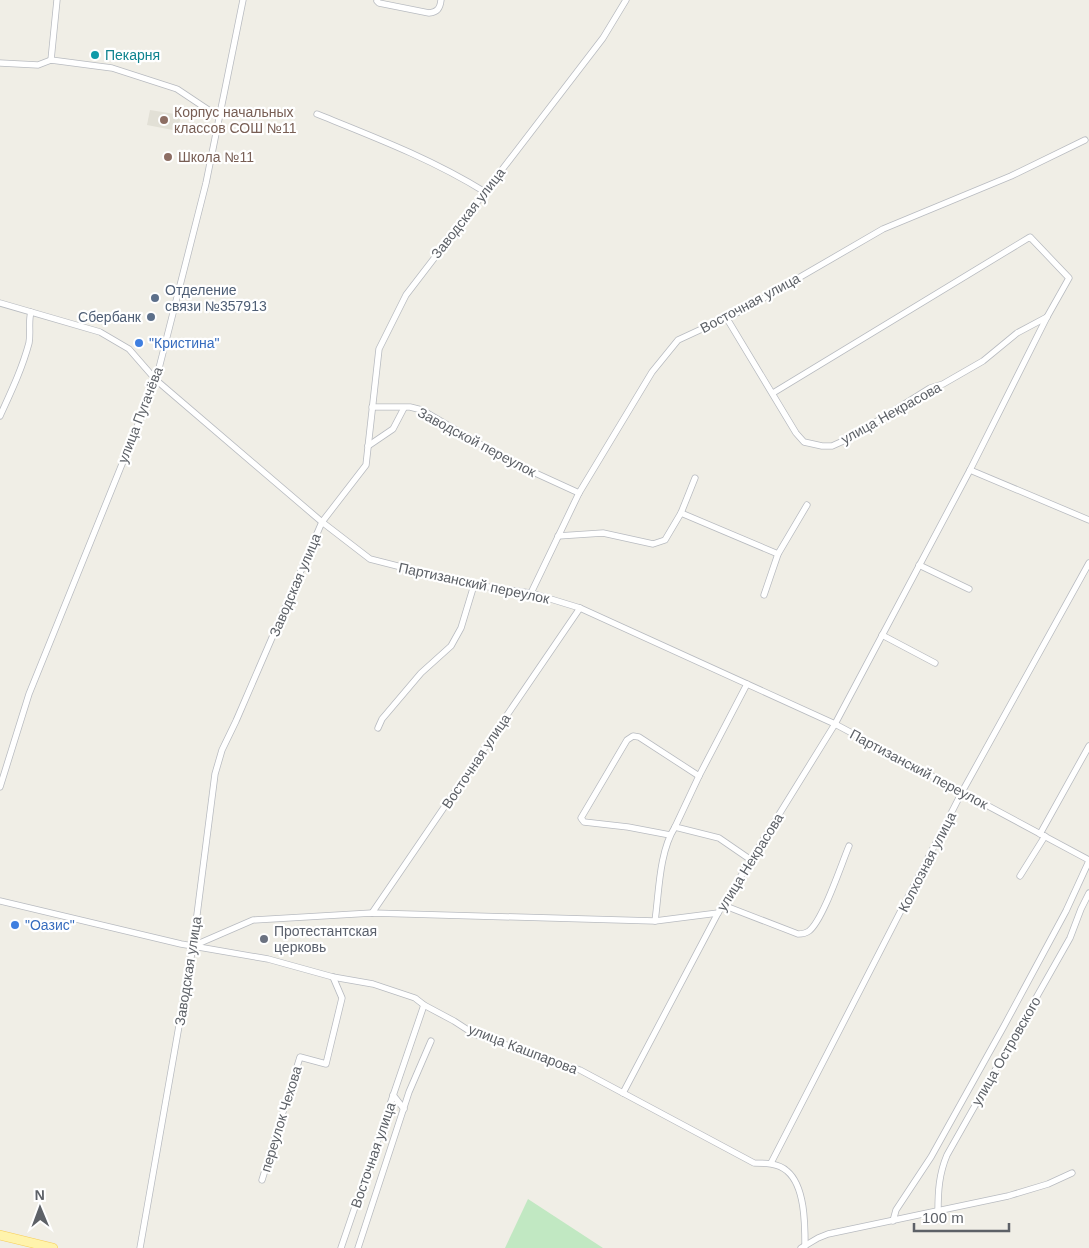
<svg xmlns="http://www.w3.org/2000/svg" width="1089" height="1248" viewBox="0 0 1089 1248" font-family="Arial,sans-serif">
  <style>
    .education { fill: #e2e0d6 }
    .green { fill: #c1e8c2 }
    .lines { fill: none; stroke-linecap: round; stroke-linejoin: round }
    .street-casing { stroke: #b8bbc0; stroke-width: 7 }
    .primary-casing { stroke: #f7cd57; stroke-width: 10 }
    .street { stroke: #fff; stroke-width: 5.5 }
    .primary { stroke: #fff3ac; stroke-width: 9 }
    .culture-dot { fill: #0f9aa8; stroke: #fff; stroke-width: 2 }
    .education-dot { fill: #8d6e63; stroke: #fff; stroke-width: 2 }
    .service-dot { fill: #5c6f8a; stroke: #fff; stroke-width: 2 }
    .shop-dot { fill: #3f7fe0; stroke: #fff; stroke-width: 2 }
    .worship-dot { fill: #6b7280; stroke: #fff; stroke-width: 2 }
    .labels { text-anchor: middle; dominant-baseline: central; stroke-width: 4.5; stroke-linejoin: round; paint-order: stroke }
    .culture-label { font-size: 14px; fill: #0d838f; stroke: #fff; text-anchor: start }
    .education-label { font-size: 14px; fill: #785e54; stroke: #fff; text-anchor: start }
    .street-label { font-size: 14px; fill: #5d6167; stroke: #fff }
    .service-label { font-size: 14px; fill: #4e5e75; stroke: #fff; text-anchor: start }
    .shop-label { font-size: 14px; fill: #366cbe; stroke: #fff; text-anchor: start }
    .worship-label { font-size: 14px; fill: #5b616d; stroke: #fff; text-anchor: start }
  </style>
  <rect width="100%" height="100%" fill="#f0eee6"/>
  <!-- education -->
  <polygon class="education" points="150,110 181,115 178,131 147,125"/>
  <!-- green -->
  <polygon class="green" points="528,1199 603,1248 505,1248"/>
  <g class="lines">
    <defs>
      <g id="street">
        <path d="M 377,1 L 379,3 L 429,13 C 437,12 440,9 441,0"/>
        <polyline points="51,60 57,0"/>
        <polyline points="0,63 38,65 51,60 112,68 177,89 219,117"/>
        <path d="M 317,114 C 374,137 432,159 485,192"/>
        <polyline points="0,303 100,332 129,349 156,380 322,522 370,559 468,584 531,593 580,608 835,724 1089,860"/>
        <polyline points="726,317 796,433 804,442 822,446 832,446 850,438 930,388 943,384 983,361 1017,333 1047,317"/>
        <polyline points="372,407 410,407 422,410 509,461 579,493"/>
        <path d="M 0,416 C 11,392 22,369 29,343 C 31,332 28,322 31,312"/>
        <polyline points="368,446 393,429 404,408"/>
        <polyline points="970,470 1089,520"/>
        <polyline points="681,513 695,478"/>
        <polyline points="558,536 603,533 653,544 665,540 681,513 778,554"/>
        <polyline points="919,565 969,589"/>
        <polyline points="531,593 579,493 652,372 678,340 745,309 883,229 1011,176 1085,140"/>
        <polyline points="764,595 778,554 807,505"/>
        <polyline points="882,635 935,663"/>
        <polyline points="747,684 699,776 675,827 719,838 751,860"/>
        <polyline points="378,728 382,719 421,673 451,646 461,628 474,585"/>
        <polyline points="0,787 29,694 156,380 206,183 243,0"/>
        <polyline points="1040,834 1089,746"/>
        <polyline points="670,835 628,827 584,822 581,818 627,740 633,736 639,737 699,776"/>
        <polyline points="1020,876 1045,836"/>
        <path d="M 0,901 L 181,944 L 268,959 L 333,977 L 373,984 L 415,998 L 424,1005 L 454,1021 L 474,1034 L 580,1070 L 754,1163 C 765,1163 778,1163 787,1171 C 805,1186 805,1224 805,1246"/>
        <path d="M 721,908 L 728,907 L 798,934 C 802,934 805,934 809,931 C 823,920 841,865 849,846"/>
        <polyline points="372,913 580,608"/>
        <path d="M 655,921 C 659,893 659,852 675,827"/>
        <polyline points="193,946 253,920 372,913 655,921 718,913"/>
        <polyline points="623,1093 718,913 835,724 970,470 1047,317 1069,278 1030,237 773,393"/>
        <polyline points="393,1095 404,1109"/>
        <polyline points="771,1163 962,792 1089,563"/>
        <polyline points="262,1180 300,1057 326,1064 342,998 333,977"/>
        <path d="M 938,1212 C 938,1191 939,1174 947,1155 L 1070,938 L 1081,909 L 1089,893"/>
        <polyline points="893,1221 896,1210 931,1157 1004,1026 1066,911 1089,861"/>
        <polyline points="140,1248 193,946 215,774 222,750 236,721 322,522 366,465 379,349 406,295 603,38 626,0"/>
        <polyline points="341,1248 424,1005"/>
        <polyline points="358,1248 409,1092 431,1041"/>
        <polyline points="801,1248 818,1238 828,1234 1008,1196 1048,1184 1072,1173"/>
      </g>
      <polyline id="primary" points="0,1235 53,1248"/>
    </defs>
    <!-- street casing -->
    <use href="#street" class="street-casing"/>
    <!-- primary casing -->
    <use href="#primary" class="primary-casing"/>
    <!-- street -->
    <use href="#street" class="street"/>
    <!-- primary -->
    <use href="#primary" class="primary"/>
  </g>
  <!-- markers -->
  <circle class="culture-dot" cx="95" cy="55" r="5"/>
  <g class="education-dot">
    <circle cx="164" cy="120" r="5"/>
    <circle cx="168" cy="157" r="5"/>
  </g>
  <g class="service-dot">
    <circle cx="155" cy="298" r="5"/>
    <circle cx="151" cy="317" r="5"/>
  </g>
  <g class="shop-dot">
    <circle cx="139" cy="343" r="5"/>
    <circle cx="15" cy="925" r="5"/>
  </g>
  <circle class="worship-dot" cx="264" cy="939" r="5"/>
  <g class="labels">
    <!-- culture labels -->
    <g class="culture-label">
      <text x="105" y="55">Пекарня</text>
    </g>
    <!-- education labels -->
    <g class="education-label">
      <text x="174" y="112">Корпус начальных<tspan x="174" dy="16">классов СОШ №11</tspan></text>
      <text x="178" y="157">Школа №11</text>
    </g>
    <!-- street labels -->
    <g class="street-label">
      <text transform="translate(468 213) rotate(-52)">Заводская улица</text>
      <text transform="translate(750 303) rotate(-28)">Восточная улица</text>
      <text transform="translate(891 413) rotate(-29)">улица Некрасова</text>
      <text transform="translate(140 415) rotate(-69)">улица Пугачёва</text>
      <text transform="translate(477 442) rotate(28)">Заводской переулок</text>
      <text transform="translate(474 583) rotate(12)">Партизанский переулок</text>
      <text transform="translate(295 585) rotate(-67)">Заводская улица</text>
      <text transform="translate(476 761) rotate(-56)">Восточная улица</text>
      <text transform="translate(919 769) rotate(28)">Партизанский переулок</text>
      <text transform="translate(750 862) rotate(-58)">улица Некрасова</text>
      <text transform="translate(927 862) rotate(-63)">Колхозная улица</text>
      <text transform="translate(188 971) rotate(-81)">Заводская улица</text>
      <text transform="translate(523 1049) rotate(21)">улица Кашпарова</text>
      <text transform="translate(1006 1051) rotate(-60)">улица Островского</text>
      <text transform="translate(281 1119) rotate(-73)">переулок Чехова</text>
      <text transform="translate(373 1155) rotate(-71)">Восточная улица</text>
    </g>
    <!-- service labels -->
    <g class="service-label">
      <text x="165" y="290">Отделение<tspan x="165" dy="16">связи №357913</tspan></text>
      <text x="141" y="317" text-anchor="end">Сбербанк</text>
    </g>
    <!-- shop labels -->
    <g class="shop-label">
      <text x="149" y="343">"Кристина"</text>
      <text x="25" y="925">"Оазис"</text>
    </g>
    <!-- worship labels -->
    <g class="worship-label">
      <text x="274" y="931">Протестантская<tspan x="274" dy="16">церковь</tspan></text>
    </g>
  </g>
  <!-- north arrow -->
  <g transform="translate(40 1208) rotate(359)" stroke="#ffffff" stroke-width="4" paint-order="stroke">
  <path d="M0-4L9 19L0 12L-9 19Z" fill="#5d6167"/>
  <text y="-8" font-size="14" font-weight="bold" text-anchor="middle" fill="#5d6167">N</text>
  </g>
  <!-- scale -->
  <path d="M914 1223v8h95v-8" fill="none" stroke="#5d6167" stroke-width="2.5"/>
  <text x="922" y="1223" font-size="15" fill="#5d6167" stroke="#ffffff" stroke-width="4" paint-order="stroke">100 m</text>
</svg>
